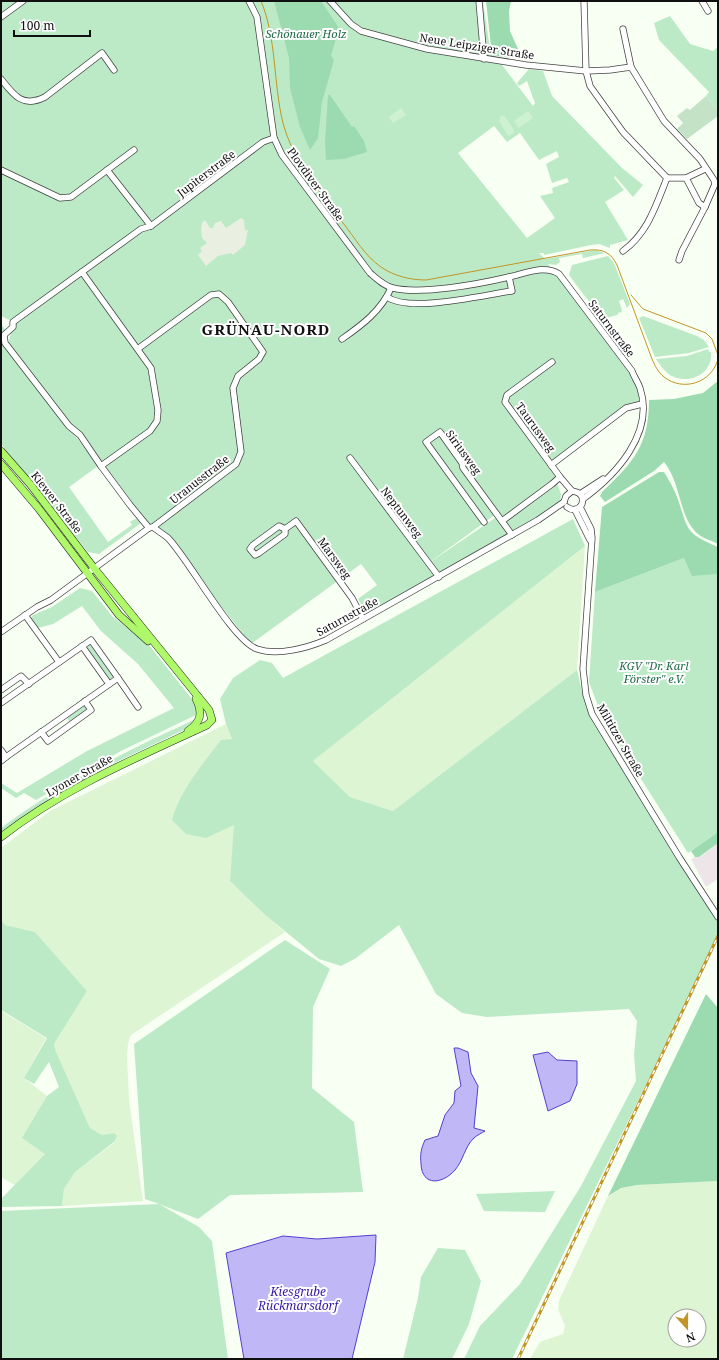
<svg xmlns="http://www.w3.org/2000/svg" width="719" height="1360" viewBox="0 0 719 1360" font-family="'Noto Serif',serif">
  <style>
    .industrial { fill: #eee5e8 }
    .farmland { fill: #def5d3; fill-rule: evenodd }
    .green { fill: #bceac7; fill-rule: evenodd }
    .forest { fill: #9bdbaf }
    .cemetery { fill: #c3e2c6 }
    .pitch { fill: #cef1d2 }
    .plaza { fill: #e9f0e1 }
    .water { fill: #c0b8f6; stroke: #553fce }
    .lines { fill: none; stroke-linecap: round; stroke-linejoin: round }
    .minor-casing { stroke: #434343; stroke-width: 7 }
    .major-casing { stroke: #212121; stroke-width: 8 }
    .minor { stroke: #fff; stroke-width: 5.5 }
    .major { stroke: #aff86a; stroke-width: 7 }
    .tram { stroke: #c29527; stroke-width: 1 }
    .rail-casing { stroke: #c29527; stroke-width: 3 }
    .rail { stroke: #fff; stroke-width: 1.5; stroke-dasharray: 4.5; stroke-linecap: butt }
    .labels { text-anchor: middle; dominant-baseline: central; stroke-width: 4; stroke-linejoin: round; paint-order: stroke }
    .park-label { font-size: 11px; font-style: italic; fill: #1f6948; stroke: #fff }
    .street-label { font-size: 11px; fill: #101010; stroke: #fff }
    .water-label { font-size: 12px; font-style: italic; fill: #3318a4; stroke: #fff }
    .district-label { font-size: 15px; font-weight: bold; letter-spacing: 1px; fill: #101010; stroke: #fff }
  </style>
  <rect width="100%" height="100%" fill="#f8fff3"/>
  <!-- industrial -->
  <polygon class="industrial" points="718,843 718,879 706,887 691,859 697,856 700,857"/>
  <!-- farmland -->
  <g class="farmland">
    <polygon points="585,546 577,670 393,811 350,797 313,761"/>
    <polygon points="226,724 232,739 235,825 230,881 264,914 285,932 131,1035 128,1043 127,1057 129,1100 143,1201 62,1206 64,1189 75,1172 114,1143 114,1133 102,1135 90,1128 56,1053 54,1044 87,991 35,932 5,925 1,920 1,848 50,811"/>
    <polygon points="1,1011 46,1038 24,1078 47,1096 23,1138 45,1154 15,1185 1,1177"/>
    <path d="M 718,1181 L 718,1359 L 530,1359 L 540,1342 L 563,1334 L 565,1326 L 558,1309 L 559,1301 L 608,1196 L 621,1188 L 637,1185 ZM 675,1316 L 699,1316 L 699,1340 L 675,1340 Z"/>
  </g>
  <!-- green -->
  <g class="green">
    <path d="M 1,1 L 483,1 L 490,49 L 533,106 L 535,103 L 527,81 L 519,86 L 517,83 L 529,69 L 543,71 L 552,96 L 621,167 L 643,185 L 633,197 L 615,176 L 614,178 L 624,190 L 605,202 L 628,240 L 610,245 L 610,248 L 599,244 L 591,245 L 544,255 L 544,253 L 539,253 L 545,259 L 595,250 L 605,253 L 583,258 L 582,254 L 559,258 L 560,262 L 556,265 L 548,264 L 632,371 L 640,388 L 642,404 L 626,409 L 551,464 L 560,477 L 502,521 L 496,514 L 426,565 L 495,518 L 501,524 L 557,483 L 561,494 L 560,504 L 544,515 L 367,614 L 358,599 L 377,585 L 361,564 L 251,644 L 168,539 L 153,527 L 149,528 L 80,435 L 68,426 L 98,466 L 69,487 L 108,542 L 132,525 L 130,522 L 137,518 L 141,523 L 99,554 L 88,552 L 1,444 L 1,324 L 6,331 L 8,346 L 13,322 L 1,316 ZM 494,126 L 507,142 L 520,133 L 539,160 L 557,151 L 559,157 L 546,164 L 552,183 L 567,178 L 569,182 L 552,188 L 553,193 L 540,196 L 555,218 L 527,238 L 458,153 ZM 12,352 L 67,424 L 65,426 Z"/>
    <polygon points="670,16 690,44 713,51 718,47 718,111 706,96 709,92 659,40 654,23"/>
    <polygon points="608,256 614,263 630,304 627,308 623,299 619,301 622,310 621,313 619,312 617,315 602,319 569,275 572,265"/>
    <polygon points="643,316 697,336 704,340 709,347 689,353 655,357 639,318"/>
    <path d="M 708,349 L 709,352 L 711,352 C 713,372 693,384 674,377 C 666,374 661,366 656,359 L 687,356 Z"/>
    <path d="M 573,519 L 585,546 L 313,761 L 350,797 L 393,811 L 577,670 L 584,700 L 597,727 L 718,922 L 718,937 L 512,1359 L 464,1359 L 480,1326 L 520,1284 L 581,1186 L 636,1081 L 634,1055 L 637,1021 L 629,1009 L 487,1017 L 462,1013 L 436,994 L 399,925 L 356,958 L 341,966 L 319,959 L 264,914 L 230,881 L 234,825 L 206,838 L 186,834 L 172,820 C 180,790 203,764 221,740 L 232,739 L 226,724 L 220,699 L 233,678 L 260,660 L 272,663 L 283,678 Z"/>
    <polygon points="684,558 718,574 718,832 688,853 603,719 589,682 595,592"/>
    <polygon points="80,588 92,591 112,616 149,645 195,703 198,714 121,751 36,800 24,793 16,798 1,788 1,783 17,793 87,751 174,708 138,664 101,631 82,606 53,624 38,628 31,618 33,615 52,607"/>
    <polygon points="89,644 114,676 111,679 109,679 87,648"/>
    <polygon points="84,706 88,710 70,723 67,718"/>
    <path d="M 196,719 L 190,727 L 108,766 L 55,796 L 1,834 L 1,828 C 61,783 128,750 196,719 Z"/>
    <polygon points="1,920 5,925 35,932 87,991 54,1044 56,1052 90,1128 102,1135 114,1133 117,1136 114,1142 75,1172 64,1189 62,1206 1,1207 1,1199 45,1154 22,1138 47,1096 59,1087 49,1062 34,1084 24,1078 47,1038 1,1010"/>
    <polygon points="285,940 330,969 313,1007 312,1088 354,1122 363,1192 230,1195 198,1219 159,1204 199,1227 212,1241 228,1359 1,1359 1,1211 159,1204 145,1199 134,1044"/>
    <polygon points="555,1191 545,1212 484,1211 476,1194"/>
    <polygon points="438,1248 465,1250 481,1281 469,1324 452,1359 403,1359 418,1298 421,1277"/>
  </g>
  <!-- forest -->
  <g class="forest">
    <polygon points="274,1 321,1 339,28 331,56 334,60 322,102 318,138 310,150 300,127 290,88 289,58"/>
    <polygon points="486,1 511,1 509,11 510,31 518,49 510,58 492,55"/>
    <polygon points="328,95 330,95 352,127 354,126 364,141 367,152 344,159 326,160 325,143"/>
    <path d="M 718,381 L 718,544 C 710,540 699,537 694,530 C 679,513 680,481 664,462 L 654,471 L 605,502 L 600,496 L 603,491 C 634,462 649,444 649,400 L 674,399 L 703,393 Z"/>
    <path d="M 659,472 L 664,472 C 669,480 674,489 677,497 C 689,530 683,532 718,547 L 718,574 L 692,576 L 684,558 L 595,592 L 602,507 Z"/>
    <polygon points="718,832 718,843 699,857 695,857 691,851"/>
    <polygon points="706,994 718,1008 718,1181 637,1185 621,1188 608,1196"/>
  </g>
  <!-- cemetery -->
  <polygon class="cemetery" points="706,96 718,111 718,116 687,139 677,129 683,123 677,116 687,108 690,110"/>
  <!-- pitch -->
  <g class="pitch">
    <polygon points="401,108 406,115 393,123 389,117"/>
    <polygon points="528,111 533,118 519,128 514,121"/>
    <polygon points="501,115 504,116 513,128 514,133 508,136 499,121"/>
  </g>
  <!-- plaza -->
  <polygon class="plaza" points="241,218 244,220 245,231 248,229 245,245 233,255 231,253 218,256 206,266 198,255 202,251 200,248 207,243 202,238 201,229 202,223 205,220 210,228 213,228 215,223 221,221 226,228"/>
  <!-- water -->
  <g class="water">
    <path d="M 454,1048 L 458,1048 L 468,1052 L 471,1073 L 478,1086 L 474,1128 L 485,1131 C 482,1133 477,1135 474,1138 C 465,1146 463,1161 455,1170 C 443,1184 422,1187 421,1164 C 420,1154 421,1149 425,1140 L 438,1136 L 445,1115 L 454,1103 L 455,1091 L 461,1086 Z"/>
    <polygon points="548,1052 557,1060 577,1061 577,1084 570,1101 548,1111 533,1055"/>
    <polygon points="376,1235 375,1262 352,1359 244,1359 226,1253 283,1236 317,1239"/>
  </g>
  <g class="lines">
    <defs>
      <g id="minor">
        <path d="M 249,1 L 257,17 L 274,138 L 282,155 L 370,273 C 377,279 384,286 393,288 C 421,295 479,284 509,277 C 524,274 545,264 559,274 L 632,371 C 634,377 638,382 640,388 C 655,433 616,475 583,499"/>
        <polyline points="330,1 351,24 361,31 427,49 526,65 586,71 610,70 631,67 664,121 700,159 714,180 715,184 705,207 699,203 686,178"/>
        <polyline points="479,1 484,59"/>
        <polyline points="584,1 586,71 590,86 623,132 667,178"/>
        <polyline points="702,1 708,11"/>
        <polyline points="1,17 23,1"/>
        <polyline points="623,29 631,67"/>
        <path d="M 1,79 C 14,96 23,108 45,97 L 102,53 L 114,70"/>
        <polyline points="1,170 60,198 71,197 134,150"/>
        <polyline points="107,170 151,226"/>
        <polyline points="667,178 686,178 705,169"/>
        <path d="M 623,251 C 648,233 656,205 667,178"/>
        <polyline points="679,260 682,251 705,207"/>
        <polyline points="82,272 151,368 158,410 157,421 150,431 101,466 130,505 149,528"/>
        <path d="M 387,297 C 410,313 483,295 512,291 L 509,277"/>
        <path d="M 342,339 C 362,325 381,311 391,288"/>
        <polyline points="552,362 507,395 505,402 560,477 572,491"/>
        <polyline points="350,458 439,577"/>
        <polyline points="551,465 626,408 642,404"/>
        <polyline points="101,466 80,435 69,426 5,343 4,335 13,327 13,322 141,229 151,226 263,142 274,138"/>
        <polyline points="580,494 603,479"/>
        <path d="M 564,502 L 566,496 L 572,491 C 580,492 584,496 582,504 C 579,510 572,511 567,507"/>
        <polyline points="580,507 591,529 592,538 583,669 586,695 592,714 679,857 718,917"/>
        <polyline points="575,510 590,540"/>
        <polyline points="502,521 552,484 560,477"/>
        <polyline points="484,522 426,442 440,432 462,463 463,468 512,535"/>
        <polygon points="279,526 285,529 285,534 259,553 255,555 250,549 253,545"/>
        <path d="M 153,527 C 158,531 163,534 168,538 C 190,561 232,640 257,649 C 278,656 307,648 326,640 L 538,520 L 564,502"/>
        <polyline points="285,529 296,521 352,598 363,619"/>
        <polyline points="25,615 59,662"/>
        <polyline points="1,632 37,607 51,600 149,528 153,527 236,464 241,452 233,388 238,376 259,359 263,352 228,302 219,294 211,295 139,348"/>
        <polyline points="82,646 109,684"/>
        <polyline points="118,678 138,707"/>
        <polyline points="1,690 21,676 29,684"/>
        <polyline points="1,703 91,640 118,678 6,757 1,750"/>
        <polyline points="41,732 48,741 91,710 85,701"/>
        <polyline points="1,761 6,757"/>
      </g>
      <g id="major">
        <path d="M 1,451 L 30,484 L 94,568 L 209,710 L 212,720 L 207,725 C 136,758 64,788 1,837"/>
        <polyline points="1,464 39,509 119,615 148,641"/>
        <path d="M 188,731 C 201,722 203,713 196,699"/>
      </g>
    </defs>
    <!-- minor casing -->
    <use href="#minor" class="minor-casing"/>
    <!-- major casing -->
    <use href="#major" class="major-casing"/>
    <!-- minor -->
    <use href="#minor" class="minor"/>
    <!-- major -->
    <use href="#major" class="major"/>
    <!-- tram -->
    <g class="tram">
      <path d="M 261,1 C 277,39 273,83 283,123 C 293,161 320,192 343,223 C 355,238 365,256 381,267 C 394,276 410,280 426,280 L 590,250 C 604,249 611,253 617,265 L 652,359 C 655,366 658,372 664,377 C 683,392 712,383 718,359"/>
      <polyline points="631,295 643,309 706,333 712,339 718,355"/>
    </g>
    <defs>
      <polyline id="rail" points="518,1359 718,936"/>
    </defs>
    <!-- rail casing -->
    <use href="#rail" class="rail-casing"/>
    <!-- rail -->
    <use href="#rail" class="rail"/>
  </g>
  <g class="labels">
    <!-- park labels -->
    <g class="park-label">
      <text x="306" y="33">Schönauer Holz</text>
      <text x="654" y="665">KGV "Dr. Karl<tspan x="654" dy="13">Förster" e.V.</tspan></text>
    </g>
    <!-- street labels -->
    <g class="street-label">
      <text transform="translate(477 46) rotate(9)">Neue Leipziger Straße</text>
      <text transform="translate(206 173) rotate(-37)">Jupiterstraße</text>
      <text transform="translate(316 184) rotate(54)">Plovdiver Straße</text>
      <text transform="translate(612 328) rotate(53)">Saturnstraße</text>
      <text transform="translate(536 427) rotate(54)">Taurusweg</text>
      <text transform="translate(464 452) rotate(54)">Siriusweg</text>
      <text transform="translate(199 479) rotate(-38)">Uranusstraße</text>
      <text transform="translate(57 502) rotate(52)">Kiewer Straße</text>
      <text transform="translate(402 512) rotate(53)">Neptunweg</text>
      <text transform="translate(335 558) rotate(54)">Marsweg</text>
      <text transform="translate(347 616) rotate(-29)">Saturnstraße</text>
      <text transform="translate(621 740) rotate(60)">Miltitzer Straße</text>
      <text transform="translate(79 775) rotate(-29)">Lyoner Straße</text>
    </g>
    <!-- water labels -->
    <g class="water-label">
      <text x="298" y="1291">Kiesgrube<tspan x="298" dy="14">Rückmarsdorf</tspan></text>
    </g>
    <!-- district labels -->
    <g class="district-label">
      <text x="266" y="329">GRÜNAU-NORD</text>
    </g>
  </g>
  <!-- border -->
  <rect width="719" height="1360" fill="none" stroke="#101010" stroke-width="4"/>
  <!-- north arrow -->
  <g transform="translate(687 1328) rotate(159)"><circle r="19" fill="#ffffff" stroke="#9f9f9f"/>
  <path d="M0-3L7 15L0 10L-7 15Z" fill="#c29527"/>
  <text y="-6" font-size="11" font-weight="bold" text-anchor="middle" fill="#101010">N</text>
  </g>
  <!-- scale -->
  <path d="M14 30v6h76v-6" fill="none" stroke="#101010" stroke-width="2"/>
  <text x="20" y="30" font-size="12" fill="#101010" stroke="#ffffff" stroke-width="3" paint-order="stroke">100 m</text>
</svg>
